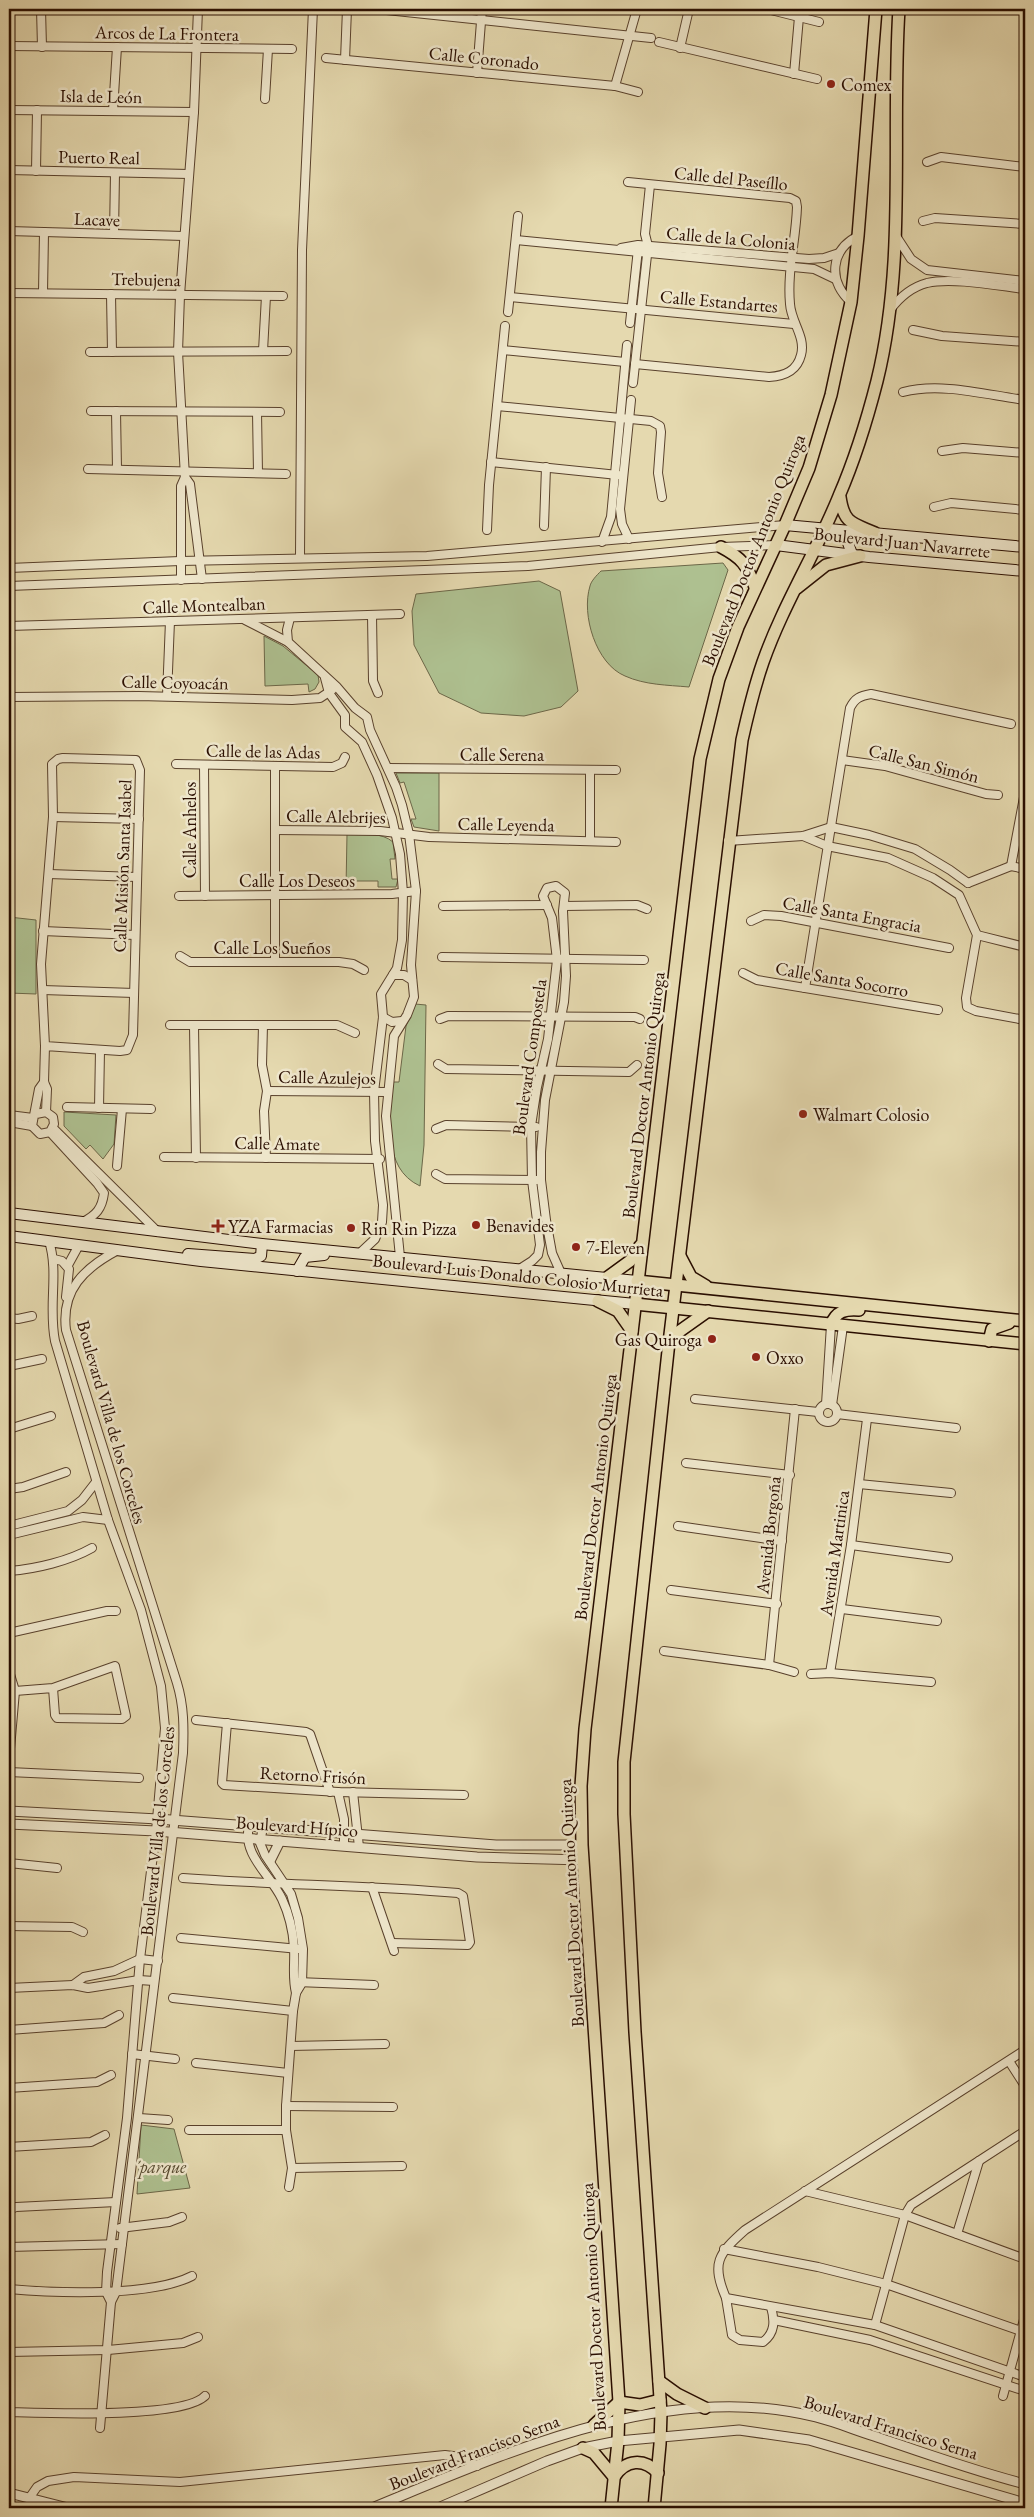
<svg xmlns="http://www.w3.org/2000/svg" width="1034" height="2517" viewBox="0 0 1034 2517" font-family="'EB Garamond',serif">
  <style>
    .green { fill: #aec090; stroke: #6c6748 }
    .lines { fill: none; stroke-linecap: round; stroke-linejoin: round }
    .minor-casing { stroke: #59412c; stroke-width: 10 }
    .tertiary-casing { stroke: #59412c; stroke-width: 11 }
    .secondary-casing { stroke: #2a0e00; stroke-width: 12 }
    .primary-casing { stroke: #2a0e00; stroke-width: 14 }
    .minor { stroke: #eee6cb; stroke-width: 8 }
    .tertiary { stroke: #eee6cb; stroke-width: 9 }
    .secondary { stroke: #eee6cb; stroke-width: 10 }
    .primary { stroke: #e5d9af; stroke-width: 11 }
    .poi-dot { fill: #8f2418; stroke: #eee6cb; stroke-width: 2 }
    .labels { text-anchor: middle; dominant-baseline: central; stroke-width: 5; stroke-linejoin: round; paint-order: stroke }
    .street-label { font-size: 18px; fill: #2a0e00; stroke: #eee6cb }
    .poi-label { font-size: 18px; fill: #2a0e00; stroke: #eee6cb; text-anchor: start }
    .park-label { font-size: 18px; font-style: italic; fill: #584c32; stroke: #eee6cb }
  </style>
  <rect width="100%" height="100%" fill="#e5d9af"/>
  <filter id="stains"><feTurbulence type="fractalNoise" baseFrequency=".004" numOctaves="4"/><feColorMatrix values="0 0 0 0 .2 0 0 0 0 .09 0 0 0 0 .02 0 0 0 .5 -.17"/></filter>
  <radialGradient id="worn" r=".72"><stop offset=".6" stop-color="#630" stop-opacity="0"/><stop offset="1" stop-color="#630" stop-opacity=".3"/></radialGradient>
  <!-- green -->
  <g class="green">
    <path d="M 723,563 L 728,570 L 689,687 C 667,685 645,685 625,676 C 596,664 581,615 590,586 C 591,581 597,575 601,571 Z"/>
    <polygon points="539,581 560,591 578,691 561,707 524,716 481,713 439,693 414,645 412,611 416,594"/>
    <polygon points="264,636 283,646 318,675 319,682 315,689 309,692 308,684 265,686"/>
    <polygon points="396,773 439,773 439,831 414,827 411,819 416,819 404,782 400,783"/>
    <path d="M 347,834 C 361,834 382,832 393,842 L 395,859 L 390,859 L 392,879 L 398,879 L 396,887 L 378,887 L 378,881 L 355,881 L 354,888 L 346,888 Z"/>
    <polygon points="9,917 36,920 36,994 9,993"/>
    <path d="M 415,1004 L 426,1005 L 424,1145 L 420,1186 C 381,1168 391,1117 392,1082 L 399,1082 L 406,1026 Z"/>
    <polygon points="64,1112 116,1115 114,1144 103,1159 90,1145 86,1149 64,1126"/>
    <polygon points="141,2125 174,2129 190,2188 137,2194"/>
  </g>
  <g class="lines">
    <defs>
      <g id="minor">
        <polyline points="41,9 42,47"/>
        <polyline points="377,9 651,38"/>
        <polyline points="767,9 819,22"/>
        <polyline points="659,42 817,79"/>
        <polyline points="9,46 292,49"/>
        <polyline points="680,48 689,9"/>
        <polyline points="326,58 615,86 638,92"/>
        <polyline points="345,60 347,9"/>
        <polyline points="477,73 482,9"/>
        <polyline points="794,74 799,17"/>
        <polyline points="615,86 637,9"/>
        <polyline points="265,99 268,49"/>
        <polyline points="9,110 194,112"/>
        <polyline points="113,111 117,47"/>
        <polyline points="927,162 941,157 1025,167"/>
        <polyline points="9,170 189,174"/>
        <polyline points="36,171 37,110"/>
        <path d="M 628,182 L 790,198 L 796,201 L 797,207 C 796,239 787,271 790,304 C 791,322 806,337 801,355 C 797,371 785,376 769,377 L 635,364"/>
        <polyline points="923,221 935,218 1025,224"/>
        <polyline points="9,231 184,236"/>
        <polyline points="114,234 115,173"/>
        <polyline points="896,236 911,259 927,270 1025,281"/>
        <polyline points="516,240 814,269 835,279"/>
        <polyline points="621,248 638,245 809,259 824,258 839,253"/>
        <polyline points="9,293 283,296"/>
        <polyline points="43,293 44,232"/>
        <polyline points="111,294 112,352"/>
        <polyline points="510,297 794,324"/>
        <path d="M 851,302 C 828,281 830,250 858,236"/>
        <path d="M 890,310 C 899,298 912,287 927,283 C 952,277 999,286 1025,289"/>
        <polyline points="508,312 518,216"/>
        <polyline points="630,323 638,249"/>
        <polyline points="913,330 942,336 1025,342"/>
        <polyline points="503,350 625,362"/>
        <polyline points="263,351 266,296"/>
        <polyline points="90,352 287,351"/>
        <polyline points="633,383 648,246 645,234 650,185"/>
        <polyline points="1025,389 1025,403"/>
        <path d="M 903,392 C 941,382 987,395 1025,400"/>
        <polyline points="497,406 651,421 660,426 661,432 658,473 662,497"/>
        <polyline points="91,411 280,412"/>
        <polyline points="116,411 117,469"/>
        <polyline points="257,412 258,473"/>
        <polyline points="942,451 963,448 1025,453"/>
        <polyline points="491,462 618,475"/>
        <polyline points="88,469 286,474"/>
        <polyline points="185,477 190,484 202,579"/>
        <polyline points="934,507 951,503 1025,510"/>
        <polyline points="544,526 546,467"/>
        <polyline points="487,530 489,485 505,326"/>
        <polyline points="629,539 622,524 620,509 631,400"/>
        <polyline points="602,542 611,517 627,345"/>
        <polyline points="300,557 302,250 313,9"/>
        <polyline points="9,568 180,561 427,556 785,525"/>
        <polyline points="181,580 181,486 185,477 178,352 180,295 194,112 198,9"/>
        <polyline points="9,586 528,566 721,547 776,545"/>
        <polyline points="372,615 373,681 378,693"/>
        <polyline points="290,618 287,630 288,642 337,687 355,708 367,717 370,730 396,787 402,805 409,834 416,891 411,965 414,997 407,1015 394,1036 386,1116 400,1257"/>
        <polyline points="245,620 288,642"/>
        <polyline points="9,626 400,614"/>
        <polyline points="325,678 329,693 345,715 345,727 362,742 377,775 392,818 400,854 403,893 402,940 397,968 381,994 383,1017 374,1092 375,1141 383,1205 382,1222 375,1239 360,1253"/>
        <polyline points="167,696 170,621"/>
        <polyline points="9,697 139,696 292,700 320,698 332,690"/>
        <polyline points="842,760 885,766 986,794 998,795"/>
        <polyline points="176,764 333,767 342,763 345,757"/>
        <polyline points="204,765 205,896"/>
        <polyline points="388,768 616,770"/>
        <polyline points="590,770 590,841"/>
        <polyline points="53,817 139,819"/>
        <polyline points="275,830 380,831 429,837 616,842"/>
        <polyline points="803,836 827,846 888,858 933,878 959,895 977,935 966,998 967,1007 976,1011 1025,1020"/>
        <polyline points="728,841 803,836 831,827 869,835 915,849 950,870 968,883"/>
        <polyline points="1011,866 1025,792"/>
        <polyline points="1011,866 1025,869"/>
        <polyline points="49,874 137,877"/>
        <polyline points="968,883 1011,866"/>
        <polyline points="179,896 392,894 416,891"/>
        <polyline points="443,906 547,905"/>
        <polyline points="564,906 637,905 647,909"/>
        <polyline points="751,921 764,915 781,916 949,948"/>
        <polyline points="43,931 135,935"/>
        <polyline points="977,935 1025,947"/>
        <polyline points="180,956 190,962 339,962 353,964 364,970"/>
        <polyline points="442,957 644,960"/>
        <polyline points="275,962 275,766"/>
        <polyline points="743,973 757,980 938,1010"/>
        <polyline points="393,975 404,975 412,980"/>
        <path d="M 805,988 L 850,708 C 855,698 860,696 871,694 L 1011,724"/>
        <polyline points="43,990 134,993"/>
        <polyline points="383,1017 392,1022 402,1021"/>
        <polyline points="440,1019 448,1016 635,1017 640,1019"/>
        <polyline points="170,1025 337,1025 355,1033"/>
        <polyline points="263,1025 262,1065 267,1091 264,1111 266,1158"/>
        <polyline points="194,1026 196,1158"/>
        <polyline points="45,1046 120,1051 127,1050 133,1035 140,770 136,760 63,758 58,759 52,764 53,817 41,964 45,1046 44,1082 47,1089 46,1112"/>
        <polyline points="438,1064 446,1069 629,1072 637,1065"/>
        <polyline points="267,1091 387,1092"/>
        <polyline points="67,1107 151,1109"/>
        <polyline points="99,1108 100,1050"/>
        <polyline points="36,1114 46,1112 53,1117 54,1124 50,1132 40,1134 32,1126 39,1089 44,1082"/>
        <polyline points="9,1115 33,1118"/>
        <polyline points="9,1122 32,1126"/>
        <polyline points="53,1128 158,1232"/>
        <polyline points="436,1129 446,1125 536,1127"/>
        <path d="M 50,1132 L 97,1183 L 104,1193 C 102,1209 96,1215 83,1222"/>
        <polyline points="164,1157 380,1159"/>
        <polyline points="117,1166 122,1109"/>
        <polyline points="436,1174 445,1179 537,1180"/>
        <path d="M 49,1241 C 59,1273 48,1306 55,1341 L 108,1520 L 141,1610 L 161,1686 L 165,1728 L 156,1831 L 140,1959 L 127,2118 L 107,2272 L 106,2292 L 111,2302"/>
        <polyline points="54,1259 62,1261 69,1269 66,1297"/>
        <polyline points="68,1265 79,1245"/>
        <polyline points="521,1268 532,1261 538,1255 540,1245 532,1180 531,1126 537,1087 548,1039 557,960 552,918 543,896 547,888 556,886 565,893 563,911 566,976 564,1002 545,1100 541,1152 541,1180 546,1220 552,1253 560,1271"/>
        <polyline points="9,1318 18,1319 32,1316"/>
        <polyline points="9,1366 42,1359"/>
        <polyline points="695,1399 818,1412"/>
        <circle cx="828" cy="1413" r="9"/>
        <polyline points="826,1404 831,1325"/>
        <polyline points="832,1405 843,1326"/>
        <polyline points="837,1414 956,1428"/>
        <polyline points="9,1429 51,1416"/>
        <polyline points="686,1463 790,1475"/>
        <polyline points="859,1484 951,1493"/>
        <polyline points="9,1489 23,1487 66,1472"/>
        <polyline points="9,1526 68,1511 82,1500 96,1482"/>
        <polyline points="678,1526 782,1541"/>
        <polyline points="9,1535 83,1517 108,1520"/>
        <polyline points="851,1545 948,1558"/>
        <path d="M 9,1571 C 36,1569 69,1561 92,1548"/>
        <polyline points="671,1590 777,1604"/>
        <polyline points="842,1609 937,1621"/>
        <polyline points="9,1633 107,1611 116,1611"/>
        <polyline points="664,1651 769,1665 794,1672"/>
        <polyline points="769,1665 795,1409"/>
        <polyline points="9,1671 15,1691 9,1760"/>
        <polyline points="830,1673 851,1545 867,1419"/>
        <polyline points="811,1674 830,1673 931,1682"/>
        <polyline points="15,1691 53,1688 115,1666 126,1716 122,1719 57,1718 55,1715 53,1688"/>
        <polyline points="196,1720 306,1732 310,1734 330,1792"/>
        <polyline points="227,1723 222,1783 224,1785 338,1792 464,1795"/>
        <polyline points="9,1772 139,1778"/>
        <polyline points="338,1792 344,1819 344,1846"/>
        <polyline points="353,1792 359,1847"/>
        <path d="M 249,1826 C 242,1855 270,1874 282,1899 C 289,1914 293,1931 294,1947 C 295,1963 292,1977 296,1993"/>
        <polyline points="263,1827 260,1843 265,1855 291,1894 298,1918 303,1949 302,1983 296,1993 293,2011 286,2106 286,2130 292,2168 289,2187"/>
        <polyline points="9,1863 57,1868"/>
        <path d="M 183,1878 C 275,1885 367,1885 458,1893 L 463,1896 L 470,1942 L 468,1945 L 392,1943"/>
        <polyline points="372,1887 394,1951"/>
        <polyline points="9,1926 72,1927 83,1932"/>
        <polyline points="181,1938 299,1949"/>
        <polyline points="297,1982 374,1985"/>
        <polyline points="73,1985 84,1977 114,1971 140,1959 158,1961"/>
        <polyline points="9,1988 73,1985 88,1988 139,1980 154,1981"/>
        <polyline points="173,1998 293,2011"/>
        <polyline points="9,2030 104,2023 119,2015"/>
        <polyline points="291,2046 385,2044"/>
        <path d="M 1025,2050 L 745,2230 C 718,2254 711,2263 726,2298 L 875,2325 L 1025,2377"/>
        <polyline points="132,2054 175,2059"/>
        <polyline points="1009,2061 1025,2086"/>
        <polyline points="196,2063 288,2073"/>
        <polyline points="9,2088 97,2082 111,2075"/>
        <polyline points="286,2106 393,2107"/>
        <polyline points="139,2118 168,2120"/>
        <polyline points="189,2130 286,2130"/>
        <polyline points="9,2147 91,2142 105,2135"/>
        <polyline points="292,2168 402,2166"/>
        <polyline points="805,2191 905,2215 1025,2259"/>
        <polyline points="9,2210 16,2207 116,2202"/>
        <polyline points="120,2228 169,2222 182,2217"/>
        <polyline points="957,2234 979,2161"/>
        <polyline points="9,2247 122,2244"/>
        <polyline points="724,2249 818,2267 886,2284 1021,2331"/>
        <path d="M 9,2289 C 55,2293 151,2297 192,2276"/>
        <path d="M 726,2298 L 732,2335 L 740,2340 L 763,2342 C 775,2333 775,2321 771,2307"/>
        <polyline points="774,2320 870,2340 1025,2391"/>
        <polyline points="875,2325 905,2215 911,2205 1025,2131"/>
        <polyline points="9,2352 108,2350 183,2343 198,2337"/>
        <polyline points="1003,2396 1025,2316"/>
        <path d="M 9,2412 C 45,2413 182,2419 205,2396"/>
        <path d="M 100,2428 L 111,2302 L 116,2292 L 183,1753 C 184,1728 184,1706 177,1683 L 66,1330 C 61,1290 84,1268 118,1250"/>
        <polyline points="30,2497 37,2487 48,2481 74,2477 180,2482 445,2455 461,2457 477,2466"/>
      </g>
      <g id="tertiary">
        <polyline points="9,1811 158,1819 496,1845 582,1845"/>
        <polyline points="9,1824 156,1831 477,1857 583,1860"/>
        <polyline points="270,1861 280,1841"/>
        <polyline points="9,2493 68,2508"/>
        <path d="M 372,2508 C 508,2452 667,2379 816,2417 C 836,2422 855,2430 874,2436 C 924,2453 974,2471 1025,2484"/>
        <polyline points="438,2508 547,2461 583,2448 618,2441 739,2430 809,2440 1025,2503"/>
      </g>
      <g id="secondary">
        <polyline points="785,525 1025,547"/>
        <polyline points="776,545 869,557 1025,571"/>
        <polyline points="852,554 848,543 857,532"/>
        <polyline points="9,1213 262,1244 637,1281"/>
        <polyline points="9,1236 201,1261 635,1304"/>
        <polyline points="188,1254 255,1259 261,1256 262,1244"/>
        <polyline points="297,1271 305,1257 324,1255"/>
      </g>
      <g id="primary">
        <path d="M 840,497 C 844,524 852,523 875,533"/>
        <path d="M 721,547 C 742,558 747,565 755,587"/>
        <polyline points="797,588 826,565 860,556"/>
        <polyline points="680,1256 691,1277 706,1286"/>
        <polyline points="608,1277 630,1261 640,1246"/>
        <polyline points="637,1281 1025,1321"/>
        <polyline points="598,1301 618,1311 632,1331"/>
        <polyline points="635,1304 1025,1344"/>
        <path d="M 831,1325 C 836,1311 845,1309 859,1310"/>
        <polyline points="670,1338 708,1311"/>
        <polyline points="989,1341 992,1329 1009,1323"/>
        <polyline points="659,2381 677,2394 705,2408"/>
        <polyline points="594,2425 619,2402 640,2405 660,2400"/>
        <path d="M 583,2448 L 594,2453 L 614,2477 C 626,2459 644,2458 658,2473"/>
        <polyline points="611,2508 618,2441 619,2402 582,1845 581,1786 585,1729 700,759 719,679 738,627 785,525 809,468 831,395 851,302 858,236 876,9"/>
        <path d="M 654,2508 L 660,2444 L 661,2413 L 635,2032 L 624,1814 L 624,1762 L 668,1351 L 742,740 C 748,713 754,688 763,662 C 783,605 816,553 839,496 C 855,459 867,420 877,381 C 907,260 891,132 899,9"/>
      </g>
    </defs>
    <!-- minor casing -->
    <use href="#minor" class="minor-casing"/>
    <!-- tertiary casing -->
    <use href="#tertiary" class="tertiary-casing"/>
    <!-- secondary casing -->
    <use href="#secondary" class="secondary-casing"/>
    <!-- primary casing -->
    <use href="#primary" class="primary-casing"/>
    <!-- minor -->
    <use href="#minor" class="minor"/>
    <!-- tertiary -->
    <use href="#tertiary" class="tertiary"/>
    <!-- secondary -->
    <use href="#secondary" class="secondary"/>
    <!-- primary -->
    <use href="#primary" class="primary"/>
  </g>
  <!-- markers -->
  <g class="poi-dot">
    <circle cx="831" cy="84" r="5"/>
    <circle cx="803" cy="1114" r="5"/>
    <circle cx="476" cy="1225" r="5"/>
    <path d="M215.5 1218.5h5v5h5v5h-5v5h-5v-5h-5v-5h5z"/>
    <circle cx="351" cy="1228" r="5"/>
    <circle cx="576" cy="1247" r="5"/>
    <circle cx="712" cy="1339" r="5"/>
    <circle cx="756" cy="1357" r="5"/>
  </g>
  <g class="labels">
    <!-- street labels -->
    <g class="street-label">
      <text transform="translate(167 33) rotate(1)">Arcos de La Frontera</text>
      <text transform="translate(484 58) rotate(6)">Calle Coronado</text>
      <text transform="translate(101 96) rotate(1)">Isla de León</text>
      <text transform="translate(99 157) rotate(1)">Puerto Real</text>
      <text transform="translate(731 178) rotate(6)">Calle del Paseíllo</text>
      <text transform="translate(97 219) rotate(2)">Lacave</text>
      <text transform="translate(731 238) rotate(5)">Calle de la Colonia</text>
      <text transform="translate(146 279) rotate(1)">Trebujena</text>
      <text transform="translate(719 301) rotate(5)">Calle Estandartes</text>
      <text transform="translate(902 542) rotate(6)">Boulevard Juan Navarrete</text>
      <text transform="translate(753 550) rotate(-68)">Boulevard Doctor Antonio Quiroga</text>
      <text transform="translate(204 605) rotate(-2)">Calle Montealban</text>
      <text transform="translate(175 682) rotate(1)">Calle Coyoacán</text>
      <text transform="translate(263 751) rotate(1)">Calle de las Adas</text>
      <text x="502" y="754">Calle Serena</text>
      <text transform="translate(924 763) rotate(14)">Calle San Simón</text>
      <text transform="translate(336 816) rotate(1)">Calle Alebrijes</text>
      <text transform="translate(506 824) rotate(1)">Calle Leyenda</text>
      <text transform="translate(189 830) rotate(-90)">Calle Anhelos</text>
      <text transform="translate(122 866) rotate(-88)">Calle Misión Santa Isabel</text>
      <text x="297" y="880">Calle Los Deseos</text>
      <text transform="translate(852 914) rotate(10)">Calle Santa Engracia</text>
      <text x="272" y="947">Calle Los Sueños</text>
      <text transform="translate(842 979) rotate(10)">Calle Santa Socorro</text>
      <text transform="translate(529 1057) rotate(-82)">Boulevard Compostela</text>
      <text transform="translate(327 1077) rotate(1)">Calle Azulejos</text>
      <text transform="translate(643 1095) rotate(-83)">Boulevard Doctor Antonio Quiroga</text>
      <text transform="translate(277 1143) rotate(1)">Calle Amate</text>
      <text transform="translate(518 1275) rotate(6)">Boulevard Luis Donaldo Colosio Murrieta</text>
      <text transform="translate(112 1422) rotate(74)">Boulevard Villa de los Corceles</text>
      <text transform="translate(595 1497) rotate(-83)">Boulevard Doctor Antonio Quiroga</text>
      <text transform="translate(768 1535) rotate(-84)">Avenida Borgoña</text>
      <text transform="translate(834 1553) rotate(-82)">Avenida Martinica</text>
      <text transform="translate(313 1775) rotate(3)">Retorno Frisón</text>
      <text transform="translate(297 1826) rotate(4)">Boulevard Hípico</text>
      <text transform="translate(157 1831) rotate(-84)">Boulevard Villa de los Corceles</text>
      <text transform="translate(571 1903) rotate(-93)">Boulevard Doctor Antonio Quiroga</text>
      <text transform="translate(593 2307) rotate(-93)">Boulevard Doctor Antonio Quiroga</text>
      <text transform="translate(891 2427) rotate(17)">Boulevard Francisco Serna</text>
      <text transform="translate(474 2452) rotate(-21)">Boulevard Francisco Serna</text>
    </g>
    <!-- poi labels -->
    <g class="poi-label">
      <text x="841" y="84">Comex</text>
      <text x="813" y="1114">Walmart Colosio</text>
      <text x="486" y="1225">Benavides</text>
      <text x="228" y="1226">YZA Farmacias</text>
      <text x="361" y="1228">Rin Rin Pizza</text>
      <text x="586" y="1247">7-Eleven</text>
      <text x="702" y="1339" text-anchor="end">Gas Quiroga</text>
      <text x="766" y="1357">Oxxo</text>
    </g>
    <!-- park labels -->
    <g class="park-label">
      <text x="161" y="2166">´parque</text>
    </g>
  </g>
  <!-- margin -->
  <rect width="1034" height="2517" fill="none" stroke="#e5d9af" stroke-width="30"/>
  <rect x="10" y="10" width="1014" height="2497" fill="none" stroke="#2a0e00" stroke-width="2.5"/>
  <rect x="15" y="15" width="1004" height="2487" fill="none" stroke="#2a0e00"/>
  <rect width="100%" height="100%" filter="url(#stains)"/>
  <rect width="100%" height="100%" fill="url(#worn)"/>
</svg>
